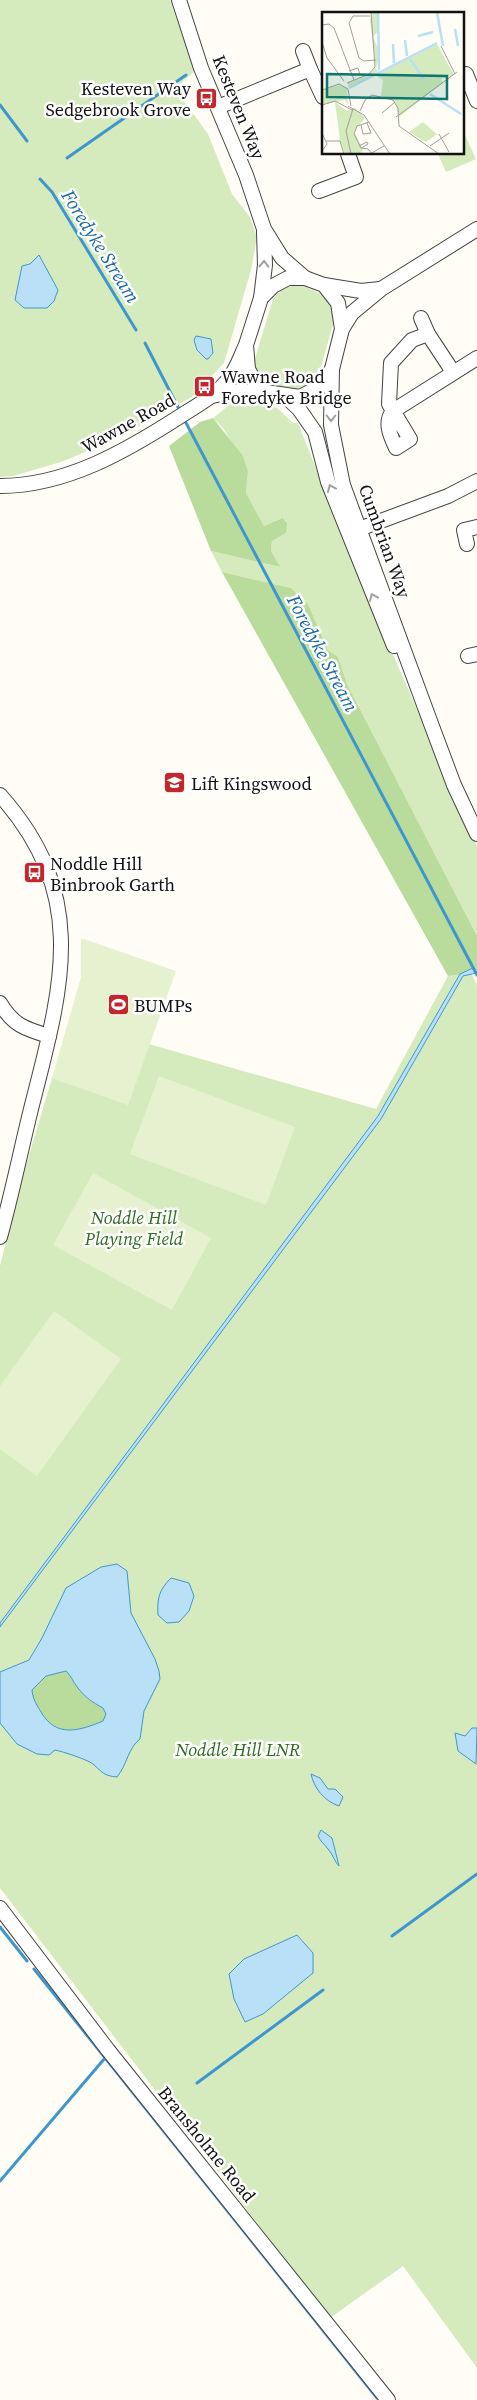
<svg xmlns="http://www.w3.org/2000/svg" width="477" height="2400" viewBox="0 0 477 2400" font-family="'Source Serif 4',serif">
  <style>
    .green { fill: #d5ebbd }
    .forest { fill: #b9dc9c }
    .pitch { fill: #e6f2cf }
    .water { fill: #b9e0f7; stroke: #3f96cf; fill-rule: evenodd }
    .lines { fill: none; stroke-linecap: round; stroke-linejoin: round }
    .stream { stroke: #3f96cf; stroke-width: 3 }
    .minor-casing { stroke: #444; stroke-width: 16 }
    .minor { stroke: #fff; stroke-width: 14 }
    .oneway { stroke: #a0a0a0 }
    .labels { text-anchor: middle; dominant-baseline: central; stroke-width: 5; stroke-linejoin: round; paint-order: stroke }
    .poi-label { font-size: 18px; fill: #111; stroke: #fff; text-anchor: start }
    .street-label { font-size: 18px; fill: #111; stroke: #fff }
    .park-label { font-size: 18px; font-style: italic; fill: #2f6b1f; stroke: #fff }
    .water-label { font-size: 19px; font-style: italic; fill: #1768a6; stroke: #fff }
    .inset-river { fill: none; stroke: #b9e0f7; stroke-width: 2.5 }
    .inset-road { fill: none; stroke: #a09f9a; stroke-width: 1 }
    .view { fill: #0f766e; fill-opacity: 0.15; stroke: #0f766e; stroke-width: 2.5 }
    .inset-edge { fill: none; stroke: #111; stroke-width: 2.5 }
  </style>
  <rect width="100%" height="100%" fill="#fffdf5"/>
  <!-- green -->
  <g class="green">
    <polygon points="0,0 170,0 195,71 182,82 181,97 208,134 232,194 250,217 257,237 251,270 224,363 192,397 114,440 61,462 13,476 0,477"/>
    <polygon points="465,135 476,159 446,172 438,154 463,154"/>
    <path d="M 302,285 L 325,296 L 332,305 L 335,317 L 318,378 L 302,389 C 274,386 270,387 253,365 L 273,299 L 284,287 Z"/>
    <polygon points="238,398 277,408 293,423 298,423 359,577 477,846 477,936 347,684 338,657 328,650 308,604 291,588 222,572 211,551 279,567 271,551 272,541 286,533 281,518 264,526 246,493 248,472 224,429 213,418"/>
    <polygon points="471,973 477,985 477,2368 403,2266 330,2318 0,1888 0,1266 18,1192 52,1078 128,1104 149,1044 376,1109 448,976"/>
  </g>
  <!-- forest -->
  <g class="forest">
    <polygon points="213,418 243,456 248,472 246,493 264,526 282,518 287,523 286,533 272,541 271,551 280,567 211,551 169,446 200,422"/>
    <polygon points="222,572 291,588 308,604 328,650 338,657 347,684 477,936 477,975 471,973 448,976"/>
    <path d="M 66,1671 C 72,1677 73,1682 78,1688 C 85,1698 92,1702 103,1708 L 106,1714 L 103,1721 C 79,1731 56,1738 41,1712 C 36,1704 33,1699 32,1690 L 46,1676 Z"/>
  </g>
  <!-- pitch -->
  <g class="pitch">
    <polygon points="81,938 176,971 128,1105 52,1078 81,977"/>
    <polygon points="159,1076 295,1127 266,1205 130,1154"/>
    <polygon points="93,1173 211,1238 172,1310 53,1245"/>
    <polygon points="54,1311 121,1359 37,1476 0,1449 0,1386"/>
  </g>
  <!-- water -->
  <g class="water">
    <polygon points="39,255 58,290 54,301 47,308 24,308 15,300 22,266 30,264"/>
    <polygon points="196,336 211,339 213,353 208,359 206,359 197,350 194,340"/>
    <polygon points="473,968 476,973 463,976 381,1119 0,1627 0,1623 378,1116 460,974"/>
    <path d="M 117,1564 L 127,1571 L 131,1613 L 155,1659 L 159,1671 L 160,1679 L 144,1711 L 140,1739 C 128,1748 127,1765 117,1777 C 104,1776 102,1772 93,1764 C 86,1759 64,1752 55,1750 L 49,1755 L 37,1754 L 17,1744 L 0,1723 L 0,1672 L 29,1660 L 42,1638 L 66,1588 L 101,1567 ZM 66,1671 C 72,1677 73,1682 78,1688 C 86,1698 92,1702 103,1708 L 106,1714 L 103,1721 C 79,1731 56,1738 41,1712 C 36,1704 33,1699 32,1690 L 46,1676 Z"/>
    <path d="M 171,1578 L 189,1583 L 194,1596 L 189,1611 L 179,1622 L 167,1623 L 158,1615 C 157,1598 159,1590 171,1578 Z"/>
    <polygon points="472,1728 477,1728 476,1764 458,1751 455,1733 465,1736"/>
    <path d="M 311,1774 L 320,1778 L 328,1789 L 335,1789 L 343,1797 L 339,1806 C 324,1801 314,1788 311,1774 Z"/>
    <path d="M 321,1830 L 332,1838 L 339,1866 C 334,1861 333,1854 328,1849 C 324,1844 321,1842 318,1836 Z"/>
    <polygon points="297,1935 313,1953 313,1973 263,2014 245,2022 234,1999 229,1974 244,1959"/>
  </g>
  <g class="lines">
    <!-- stream -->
    <g class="stream">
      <polyline points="0,105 27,141"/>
      <polyline points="67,158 186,75"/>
      <polyline points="40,179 52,192 136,330"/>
      <polyline points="145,343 180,411"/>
      <polyline points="184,419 477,975"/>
      <polyline points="0,1927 27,1961"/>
      <polyline points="392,1936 477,1874"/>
      <polyline points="34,1969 377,2398"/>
      <polyline points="197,2083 323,1990"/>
      <polyline points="0,2181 105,2058"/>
    </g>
    <defs>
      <g id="minor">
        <polyline points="179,0 201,68 246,175 264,229 282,258 305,278"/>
        <polyline points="310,69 323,97"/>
        <polyline points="466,74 477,101"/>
        <polyline points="218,107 310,69 303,51"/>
        <polyline points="319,191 356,177 348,154"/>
        <polygon points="288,278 305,278 324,285 338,303 342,329 332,369 323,385 300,397 266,392 256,384 248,369 246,345 261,298 273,286"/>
        <polyline points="324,285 361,291 380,289"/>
        <polyline points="261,298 265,265 264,232"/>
        <polyline points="421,318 428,334 453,372"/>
        <polyline points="342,329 352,313 381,289 477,229"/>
        <path d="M 428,334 L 412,340 L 391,363 L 389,404 L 410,439 L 396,448 C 390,435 384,422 393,411 L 477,358"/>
        <polyline points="332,369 331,425 343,485 430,721 454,785 477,834"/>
        <polyline points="212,396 238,391 266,392"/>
        <polyline points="285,396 299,409 315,432 328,482 394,646"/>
        <path d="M 0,486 C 66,486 126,451 179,417 C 196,406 214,397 228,380 C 236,370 240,358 245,347"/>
        <polyline points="351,532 448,496 477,481"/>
        <polyline points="467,544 464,530 477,527"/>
        <polyline points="468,656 477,654"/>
        <path d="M 0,795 C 90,896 62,987 32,1105 C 21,1149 12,1194 0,1237"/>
        <path d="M 0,1003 C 13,1025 25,1029 49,1036"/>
        <polyline points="0,1908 108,2050 388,2400"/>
      </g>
    </defs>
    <!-- minor casing -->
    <use href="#minor" class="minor-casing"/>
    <!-- minor -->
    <use href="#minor" class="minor"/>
  </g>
  <!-- one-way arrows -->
  <defs><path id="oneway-chevron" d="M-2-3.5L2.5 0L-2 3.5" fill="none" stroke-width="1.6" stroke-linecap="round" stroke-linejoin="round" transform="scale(1.25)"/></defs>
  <g class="oneway">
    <use href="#oneway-chevron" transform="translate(264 264) rotate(-89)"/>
    <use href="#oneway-chevron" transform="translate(331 418) rotate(90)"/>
    <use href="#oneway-chevron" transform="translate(331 488) rotate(-113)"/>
    <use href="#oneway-chevron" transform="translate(373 597) rotate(-113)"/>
  </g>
  <!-- icons -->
  <defs>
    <symbol id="bus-square" viewBox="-11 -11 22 22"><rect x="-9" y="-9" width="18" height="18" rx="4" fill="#c4262e" stroke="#fff"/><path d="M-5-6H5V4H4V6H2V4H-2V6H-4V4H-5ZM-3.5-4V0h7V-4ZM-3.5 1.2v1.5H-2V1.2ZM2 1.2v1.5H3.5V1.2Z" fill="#fff"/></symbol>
    <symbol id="school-square" viewBox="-11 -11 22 22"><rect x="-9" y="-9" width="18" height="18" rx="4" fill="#c4262e" stroke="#fff"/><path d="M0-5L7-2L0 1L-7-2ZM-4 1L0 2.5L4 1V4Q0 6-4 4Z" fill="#fff"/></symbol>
    <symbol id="stadium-square" viewBox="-11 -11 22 22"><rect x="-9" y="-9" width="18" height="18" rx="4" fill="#c4262e" stroke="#fff"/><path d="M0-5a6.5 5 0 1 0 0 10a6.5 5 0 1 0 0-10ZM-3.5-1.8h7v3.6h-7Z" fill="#fff"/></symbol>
  </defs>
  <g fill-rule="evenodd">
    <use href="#bus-square" x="194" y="86" width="25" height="25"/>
    <use href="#bus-square" x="192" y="374" width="25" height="25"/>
    <use href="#school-square" x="162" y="770" width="25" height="25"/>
    <use href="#bus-square" x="22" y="860" width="25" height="25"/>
    <use href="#stadium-square" x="106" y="992" width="25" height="25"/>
  </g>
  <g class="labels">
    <!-- poi labels -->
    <g class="poi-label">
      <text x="191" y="88" text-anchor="end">Kesteven Way<tspan x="191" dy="21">Sedgebrook Grove</tspan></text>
      <text x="221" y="376">Wawne Road<tspan x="221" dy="21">Foredyke Bridge</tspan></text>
      <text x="191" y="783">Lift Kingswood</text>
      <text x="50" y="863">Noddle Hill<tspan x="50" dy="21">Binbrook Garth</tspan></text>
      <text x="134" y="1005">BUMPs</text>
    </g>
    <!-- street labels -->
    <g class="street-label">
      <text transform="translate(239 107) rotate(68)">Kesteven Way</text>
      <text transform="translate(128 423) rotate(-29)">Wawne Road</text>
      <text transform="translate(385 541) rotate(70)">Cumbrian Way</text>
      <text transform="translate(207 2144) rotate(51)">Bransholme Road</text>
    </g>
    <!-- park labels -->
    <g class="park-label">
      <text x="134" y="1217">Noddle Hill<tspan x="134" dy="21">Playing Field</tspan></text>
      <text x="238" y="1749">Noddle Hill LNR</text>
    </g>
    <!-- water labels -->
    <g class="water-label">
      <text transform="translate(101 246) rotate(58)">Foredyke Stream</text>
      <text transform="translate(323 653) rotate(62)">Foredyke Stream</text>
    </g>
  </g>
  <!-- overview -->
  <g transform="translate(322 12)">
    <rect width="142" height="142" fill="#fffdf5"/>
    <path d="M 50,0 L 56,1 L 56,19 L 51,25 L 58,41 L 54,57 L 56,59 L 57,55 L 57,59 L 35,71 L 33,75 L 32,72 L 26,75 L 26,71 L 48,62 L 54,55 L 48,8 ZM 115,32 L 132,63 L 119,67 L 121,71 L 77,105 L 73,90 L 59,84 L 61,68 L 54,63 ZM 17,73 L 25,76 L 26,93 L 23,88 L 0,93 L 0,78 ZM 13,90 L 25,99 L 33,96 L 43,106 L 32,119 L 41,138 L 38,142 L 23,142 L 18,128 ZM 101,110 L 115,122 L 104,130 L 87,120 Z" fill="#d5ebbd"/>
    <path class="inset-river" d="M 56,0 L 57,58M 115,0 L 121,34M 133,17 L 136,34M 96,24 L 111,20M 83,28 L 85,44M 71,32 L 72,51M 88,47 L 102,67M 27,76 L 115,31M 108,82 L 139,102"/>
    <path class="inset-road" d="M 48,4 L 31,4 L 27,11 L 37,46 L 42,49 L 54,48M 0,13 L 7,12 L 12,16 L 32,68M 0,30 L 5,46 L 22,69M 119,34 L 133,62M 27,59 L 36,56 L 38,63M 25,71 L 47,62 L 53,55 L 49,0M 17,72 L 26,77 L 29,94M 0,78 L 17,72M 0,93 L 13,89 L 30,98M 26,94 L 42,103 L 68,142M 38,99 L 43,88 L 50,83 L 71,88 L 76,96 L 77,114 L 117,142M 60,101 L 73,90M 74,105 L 135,60M 47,110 L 35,114 L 32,122 L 39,136 L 46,137 L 50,142M 39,113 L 41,122 L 49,121 L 45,111M 0,121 L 5,132 L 0,139M 117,122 L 127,140M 4,129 L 18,129 L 22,142M 37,134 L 45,130 L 46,132 L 39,136M 108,134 L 127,121M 29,142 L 24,119 L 31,97M 48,142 L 62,134"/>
    <path class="view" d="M 5,62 L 125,64 L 125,87 L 5,85 Z"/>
    <rect width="142" height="142" class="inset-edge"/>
  </g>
</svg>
